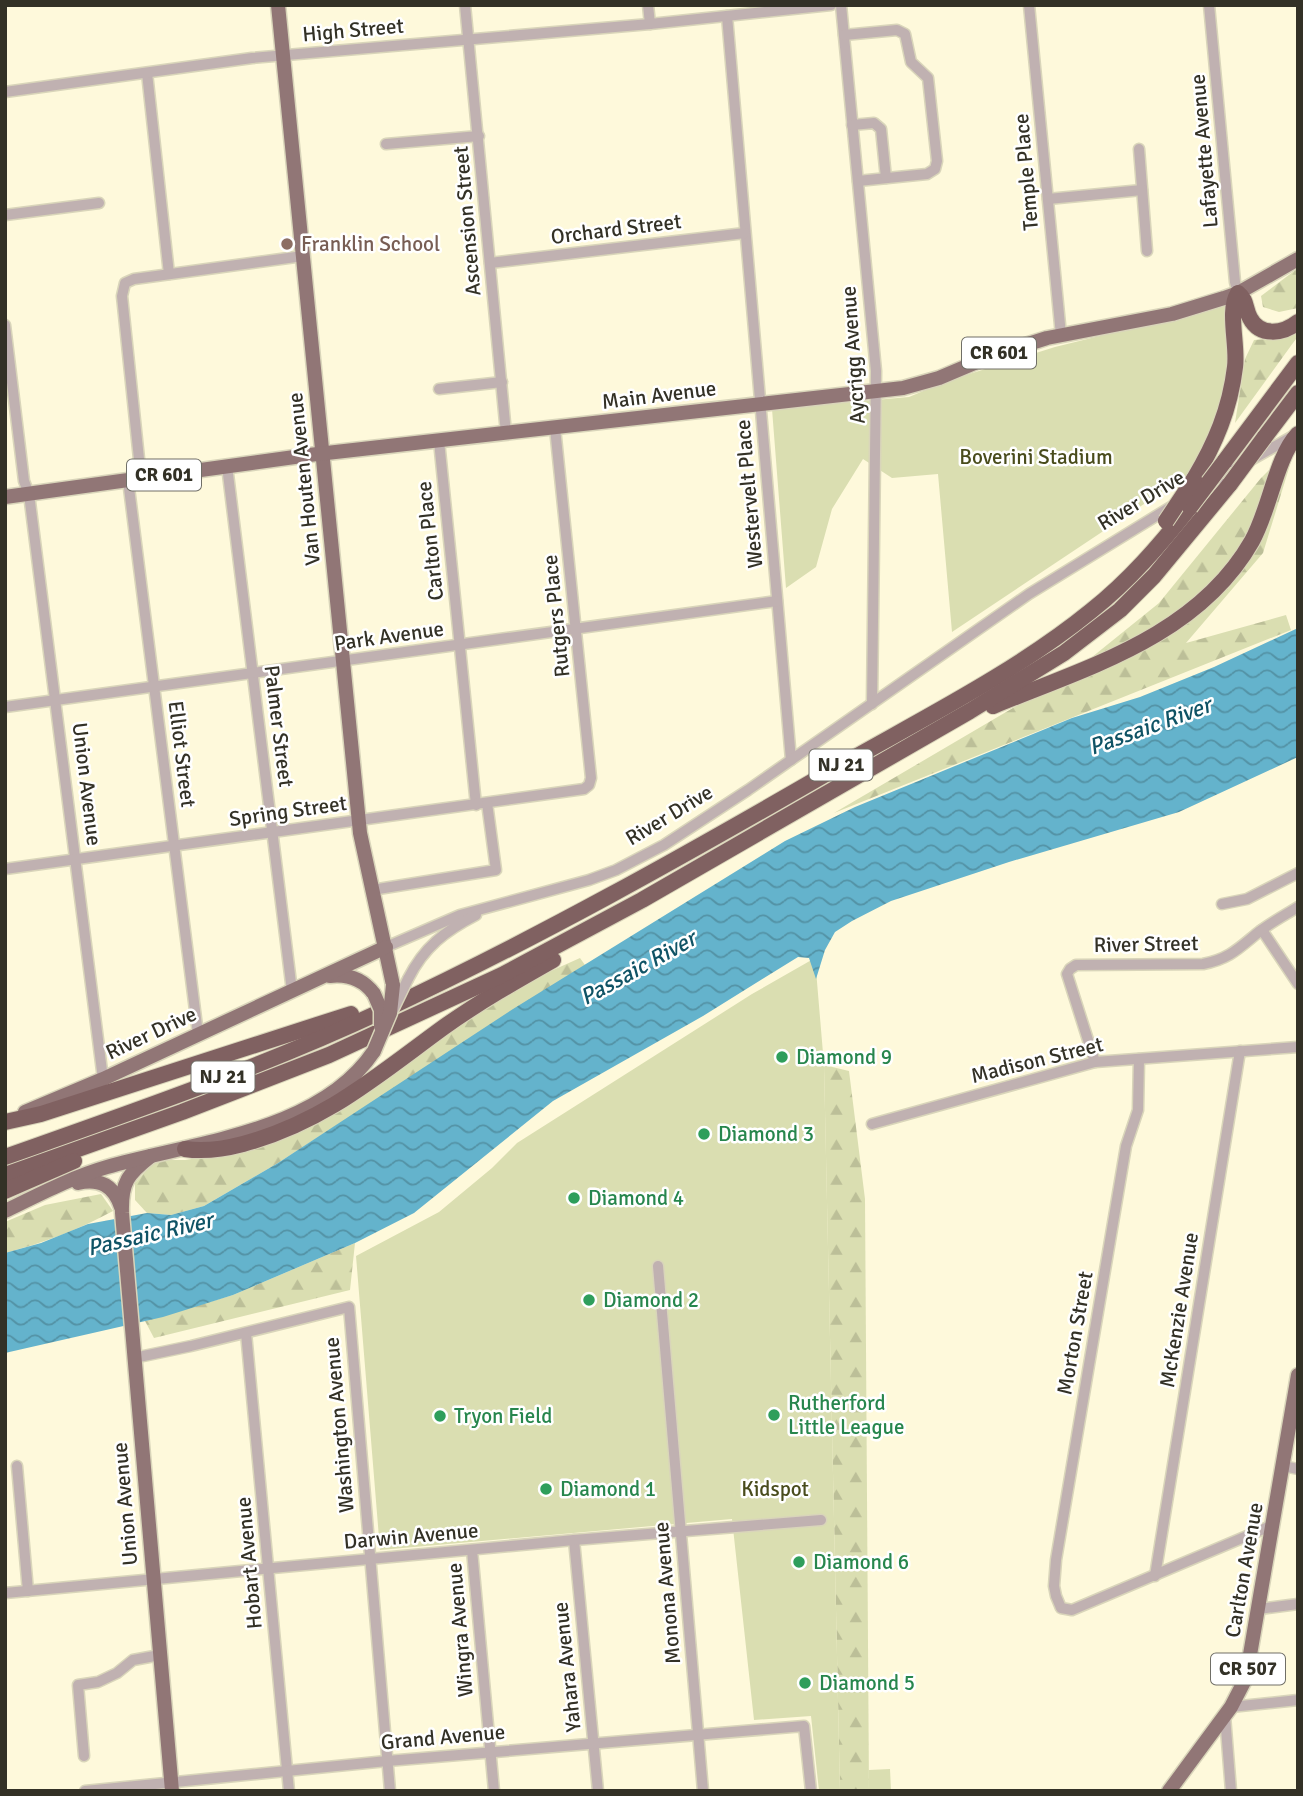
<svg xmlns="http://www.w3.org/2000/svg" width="1303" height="1796" viewBox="0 0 1303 1796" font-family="Signika,sans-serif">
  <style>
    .forest { fill: url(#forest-firs) }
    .park { fill: #dadeb1 }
    .water { fill: url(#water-waves) }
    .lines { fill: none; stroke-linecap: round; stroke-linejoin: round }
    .minor-casing { stroke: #d9d5ba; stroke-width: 13 }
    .major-casing { stroke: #d9d5ba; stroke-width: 17 }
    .highway-casing { stroke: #d9d5ba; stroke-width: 18 }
    .minor { stroke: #c0b1b1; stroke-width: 10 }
    .major { stroke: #917676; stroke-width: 14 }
    .highway { stroke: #806161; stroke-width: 16 }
    .minor-bridge-casing { stroke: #d9d5ba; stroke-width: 13; stroke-linecap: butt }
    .major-bridge-casing { stroke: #d9d5ba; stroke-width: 17; stroke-linecap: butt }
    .highway-bridge-casing { stroke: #d9d5ba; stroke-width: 18; stroke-linecap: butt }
    .minor-bridge { stroke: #c0b1b1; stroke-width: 10 }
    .major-bridge { stroke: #917676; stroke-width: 14 }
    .highway-bridge { stroke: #806161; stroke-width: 16 }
    .education-dot { fill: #8d6e63; stroke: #fff; stroke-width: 2.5 }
    .leisure-dot { fill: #2e9e5b; stroke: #fff; stroke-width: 2.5 }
    .labels { text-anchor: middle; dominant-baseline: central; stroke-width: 5; stroke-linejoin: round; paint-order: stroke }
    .shield { fill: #fff; stroke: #706f67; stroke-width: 2 }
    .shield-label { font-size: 19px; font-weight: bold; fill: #333126 }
    .street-label { font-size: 21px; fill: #333126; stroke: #fff }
    .education-label { font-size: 21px; fill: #785e54; stroke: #fff; text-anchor: start }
    .park-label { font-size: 21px; fill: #494c1c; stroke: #fff }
    .leisure-label { font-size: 21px; fill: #27864d; stroke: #fff; text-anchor: start }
    .water-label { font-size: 23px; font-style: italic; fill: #0f5365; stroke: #fff }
  </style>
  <defs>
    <pattern id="forest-firs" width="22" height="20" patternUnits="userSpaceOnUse" patternTransform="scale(1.75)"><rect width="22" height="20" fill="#dadeb1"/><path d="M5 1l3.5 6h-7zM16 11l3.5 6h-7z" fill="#bcbf98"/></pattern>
    <pattern id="water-waves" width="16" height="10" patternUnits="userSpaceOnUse" patternTransform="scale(1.75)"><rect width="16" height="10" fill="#64b3cc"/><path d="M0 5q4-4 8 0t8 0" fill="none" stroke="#5392a5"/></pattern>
  </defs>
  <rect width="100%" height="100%" fill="#fef9db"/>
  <!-- forest -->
  <g class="forest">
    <polygon points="1298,268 1298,308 1279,312 1263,307 1261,296"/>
    <polygon points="1298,329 1298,336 1235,423 1245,359 1254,340 1279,338"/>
    <polygon points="1297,442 1263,553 1186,643 1286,615 1291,630 834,813 1071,674 1159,603 1261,478"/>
    <polygon points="580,958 585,965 278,1163 204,1206 171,1215 147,1213 135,1200 135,1183 156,1160 185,1160 230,1153 460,1024 524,983"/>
    <polygon points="824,1065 849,1071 865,1199 869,1791 840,1791"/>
    <path d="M 101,1194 L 113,1211 C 78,1230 43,1243 5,1253 L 5,1222 L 45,1205 Z"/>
    <polygon points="355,1243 350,1290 154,1338 145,1321 233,1295"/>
  </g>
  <!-- park -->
  <g class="park">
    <polygon points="1225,305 1233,346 1220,421 1189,474 952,632 938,474 892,478 863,459 832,509 816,567 786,588 772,409 909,397 947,381 1055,347"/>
    <polygon points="815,958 824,1065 840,1791 819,1791 811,1716 754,1720 732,1519 380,1550 356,1256 439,1212 492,1168 517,1143 752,994"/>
    <polygon points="890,1769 891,1791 869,1791 869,1770"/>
  </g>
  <!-- water -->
  <polygon class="water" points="1298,628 1298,757 1179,812 1009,862 891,901 852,921 835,932 825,950 816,979 809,958 798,957 703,1016 553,1101 414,1213 355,1243 233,1295 163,1317 5,1353 5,1253 41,1243 88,1224 147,1213 171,1215 204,1206 278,1163 513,1009 785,841 855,807 1072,718 1140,697 1214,667"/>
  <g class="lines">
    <defs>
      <g id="minor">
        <polyline points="465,5 506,433"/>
        <polyline points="648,5 650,24"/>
        <polyline points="841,5 876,371 872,704"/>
        <polyline points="1029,5 1061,335"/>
        <polyline points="1209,5 1235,282 1238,293"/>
        <polyline points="727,16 791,760"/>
        <polyline points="844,35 897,30 905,34 911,62 928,78 937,161 935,169 927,174 858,181"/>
        <polyline points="147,73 169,274"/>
        <polyline points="5,92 252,58 650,24 831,5"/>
        <polyline points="852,125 874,123 881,129 886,178"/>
        <polyline points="386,144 479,136"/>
        <polyline points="1139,149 1147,251"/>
        <polyline points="1048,199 1142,190"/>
        <polyline points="5,215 99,203"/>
        <polyline points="490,263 745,233"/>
        <polyline points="5,325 24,481 29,494 103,1079"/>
        <polyline points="439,389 502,382"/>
        <polyline points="439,441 476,805"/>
        <polyline points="227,466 292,991"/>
        <polyline points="141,478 122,296 125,283 134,279 303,256"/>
        <polyline points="128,480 198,1034"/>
        <polyline points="1212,482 1295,435"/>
        <polyline points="5,707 777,601"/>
        <polyline points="5,869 584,789 589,785 591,778 555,428"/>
        <polyline points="372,890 496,870 487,803"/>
        <polyline points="1222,904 1247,899 1298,873"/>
        <polyline points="1262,930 1298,984"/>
        <polyline points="386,947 460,915 589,880 616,870 664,845 748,790 1029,594 1174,505"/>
        <path d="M 408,979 C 424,947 445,931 476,915"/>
        <polyline points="1139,1059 1138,1110 1126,1146 1056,1560 1054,1586 1056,1596 1061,1608 1072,1610 1273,1525"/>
        <path d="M 1095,1062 L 1067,974 L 1070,969 L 1076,965 L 1203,964 C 1230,959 1240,947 1260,931 C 1272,922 1285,915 1298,907"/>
        <polyline points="872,1124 1095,1062 1298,1047"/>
        <polyline points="658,1266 703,1791"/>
        <polyline points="246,1333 289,1791"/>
        <polyline points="134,1358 191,1346 349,1307 390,1791"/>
        <polyline points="17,1466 28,1591"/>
        <polyline points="1283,1466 1298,1469"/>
        <polyline points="574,1540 598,1791"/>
        <polyline points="472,1550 494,1791"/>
        <polyline points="1155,1576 1240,1051"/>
        <polyline points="5,1593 574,1540 821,1520"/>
        <polyline points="1259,1609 1298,1604"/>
        <polyline points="1231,1707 1298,1700"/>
        <polyline points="1225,1716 1231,1791"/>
        <polyline points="84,1756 78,1685 98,1682 117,1673 133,1660 160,1655"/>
        <polyline points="85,1791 387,1761 804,1726 811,1791"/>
      </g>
      <g id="major">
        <polyline points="278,5 360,833 393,985"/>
        <polyline points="5,497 309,455 903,388 939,378 991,356 1047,338 1172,314 1224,298 1238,293 1298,259"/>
        <path d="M 330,976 C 348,974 363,979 374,994"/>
        <polyline points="25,1112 103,1079 386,947"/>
        <path d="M 151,1156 C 128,1174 121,1182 122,1213 L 172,1791"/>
        <path d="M 78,1183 C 100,1178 114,1186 121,1207"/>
        <path d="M 5,1211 C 38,1195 72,1177 107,1167 C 194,1142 320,1132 374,1051"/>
        <polyline points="1169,1791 1231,1707 1246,1678 1298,1375"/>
      </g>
      <g id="highway">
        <polyline points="1264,438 1298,393"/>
        <polyline points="1224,462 1298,363"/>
        <path d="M 1194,479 C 1215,444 1230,409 1235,367 C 1238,345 1227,311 1238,293 C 1247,300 1245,309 1250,318 C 1260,337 1283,334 1298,322"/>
        <path d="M 993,706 C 1088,667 1198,636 1252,541 C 1270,509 1276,457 1298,434"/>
        <polyline points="5,1122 41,1114 351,1014"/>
        <path d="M 185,1149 C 205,1152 224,1149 243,1144 C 325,1122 378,1075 444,1027 C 479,1002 516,981 553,960"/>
        <path d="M 5,1157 C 132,1112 260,1068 382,1011 C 536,939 682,857 829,772 C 914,723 1015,673 1091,611 C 1129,581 1160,545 1190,507"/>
        <polyline points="5,1175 182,1112 329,1055 502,975 642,900 970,711 1064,653 1120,610 1154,576 1230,484"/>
        <polyline points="5,1191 74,1161"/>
      </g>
    </defs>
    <!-- minor casing -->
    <use href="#minor" class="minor-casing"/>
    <!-- major casing -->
    <use href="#major" class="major-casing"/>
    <!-- highway casing -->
    <use href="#highway" class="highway-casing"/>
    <!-- minor -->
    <use href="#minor" class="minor"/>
    <!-- major -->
    <use href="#major" class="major"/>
    <!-- highway -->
    <use href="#highway" class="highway"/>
    <defs>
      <polyline id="minor-bridge" points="393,1010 408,979"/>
      <g id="major-bridge">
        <polyline points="374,994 381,1010 381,1026"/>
        <polyline points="374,1051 390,1013 393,985"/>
      </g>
      <g id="highway-bridge">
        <polyline points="1230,484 1264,438"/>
        <polyline points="1190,507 1224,462"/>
        <polyline points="1166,521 1194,479"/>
      </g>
    </defs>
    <!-- minor-bridge casing -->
    <use href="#minor-bridge" class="minor-bridge-casing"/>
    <!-- major-bridge casing -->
    <use href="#major-bridge" class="major-bridge-casing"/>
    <!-- highway-bridge casing -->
    <use href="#highway-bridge" class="highway-bridge-casing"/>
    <!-- minor-bridge -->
    <use href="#minor-bridge" class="minor-bridge"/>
    <!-- major-bridge -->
    <use href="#major-bridge" class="major-bridge"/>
    <!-- highway-bridge -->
    <use href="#highway-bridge" class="highway-bridge"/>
  </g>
  <!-- markers -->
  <circle class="education-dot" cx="287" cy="244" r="7"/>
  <g class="leisure-dot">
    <circle cx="782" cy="1057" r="7"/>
    <circle cx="704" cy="1134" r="7"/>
    <circle cx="574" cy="1198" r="7"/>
    <circle cx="589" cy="1300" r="7"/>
    <circle cx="774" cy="1415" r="7"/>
    <circle cx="440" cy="1416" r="7"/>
    <circle cx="546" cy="1489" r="7"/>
    <circle cx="799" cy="1562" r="7"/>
    <circle cx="805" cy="1683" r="7"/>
  </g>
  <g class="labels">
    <!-- shield labels -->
    <g class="shield">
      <rect x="962" y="337.5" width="74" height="31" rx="5"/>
      <rect x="127" y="459.5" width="74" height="31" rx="5"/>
      <rect x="809.5" y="749.5" width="63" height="31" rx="5"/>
      <rect x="191.5" y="1061.5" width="63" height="31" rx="5"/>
      <rect x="1211" y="1653.5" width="74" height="31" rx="5"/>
    </g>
    <g class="shield-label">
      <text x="999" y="353">CR 601</text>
      <text x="164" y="475">CR 601</text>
      <text x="841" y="765">NJ 21</text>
      <text x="223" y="1077">NJ 21</text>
      <text x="1248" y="1669">CR 507</text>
    </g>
    <!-- street labels -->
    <g class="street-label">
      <text transform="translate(353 30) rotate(-5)">High Street</text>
      <text transform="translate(1204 151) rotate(-95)">Lafayette Avenue</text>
      <text transform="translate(1026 172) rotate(-95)">Temple Place</text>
      <text transform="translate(467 221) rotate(-95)">Ascension Street</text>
      <text transform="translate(616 229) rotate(-7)">Orchard Street</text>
      <text transform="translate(853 355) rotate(-94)">Aycrigg Avenue</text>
      <text transform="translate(659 395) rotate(-7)">Main Avenue</text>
      <text transform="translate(304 479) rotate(-96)">Van Houten Avenue</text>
      <text transform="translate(749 494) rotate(-95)">Westervelt Place</text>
      <text transform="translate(1141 500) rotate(-31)">River Drive</text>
      <text transform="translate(430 541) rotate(-96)">Carlton Place</text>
      <text transform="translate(556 616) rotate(-96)">Rutgers Place</text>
      <text transform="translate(389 636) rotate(-8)">Park Avenue</text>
      <text transform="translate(279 726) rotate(83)">Palmer Street</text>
      <text transform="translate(182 754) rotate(83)">Elliot Street</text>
      <text transform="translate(87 784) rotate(83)">Union Avenue</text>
      <text transform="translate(288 811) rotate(-8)">Spring Street</text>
      <text transform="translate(669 815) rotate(-31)">River Drive</text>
      <text transform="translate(1146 944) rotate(-1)">River Street</text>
      <text transform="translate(151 1033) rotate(-25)">River Drive</text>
      <text transform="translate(1037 1060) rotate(-14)">Madison Street</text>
      <text transform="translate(1179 1310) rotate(-81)">McKenzie Avenue</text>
      <text transform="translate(1075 1333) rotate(-80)">Morton Street</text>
      <text transform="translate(339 1425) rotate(-95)">Washington Avenue</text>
      <text transform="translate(125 1504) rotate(-95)">Union Avenue</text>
      <text transform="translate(411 1536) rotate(-5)">Darwin Avenue</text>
      <text transform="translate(249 1563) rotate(-95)">Hobart Avenue</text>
      <text transform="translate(1244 1570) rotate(-80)">Carlton Avenue</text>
      <text transform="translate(667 1593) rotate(-95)">Monona Avenue</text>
      <text transform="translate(460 1630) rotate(-95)">Wingra Avenue</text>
      <text transform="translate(567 1667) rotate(-96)">Yahara Avenue</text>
      <text transform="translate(443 1737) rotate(-5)">Grand Avenue</text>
    </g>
    <!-- education labels -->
    <g class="education-label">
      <text x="301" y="244">Franklin School</text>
    </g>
    <!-- park labels -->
    <g class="park-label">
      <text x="1036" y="457">Boverini Stadium</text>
      <text x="775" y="1489">Kidspot</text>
    </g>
    <!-- leisure labels -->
    <g class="leisure-label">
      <text x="796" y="1057">Diamond 9</text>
      <text x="718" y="1134">Diamond 3</text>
      <text x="588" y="1198">Diamond 4</text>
      <text x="603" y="1300">Diamond 2</text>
      <text x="788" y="1403">Rutherford<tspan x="788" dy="24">Little League</tspan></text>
      <text x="454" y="1416">Tryon Field</text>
      <text x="560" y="1489">Diamond 1</text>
      <text x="813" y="1562">Diamond 6</text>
      <text x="819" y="1683">Diamond 5</text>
    </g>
    <!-- water labels -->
    <g class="water-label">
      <text transform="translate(1150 726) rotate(-20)">Passaic River</text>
      <text transform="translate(638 968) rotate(-29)">Passaic River</text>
      <text transform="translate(150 1234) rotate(-13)">Passaic River</text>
    </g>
  </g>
  <!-- border -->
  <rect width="1303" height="1796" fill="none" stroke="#333126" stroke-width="14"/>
</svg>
